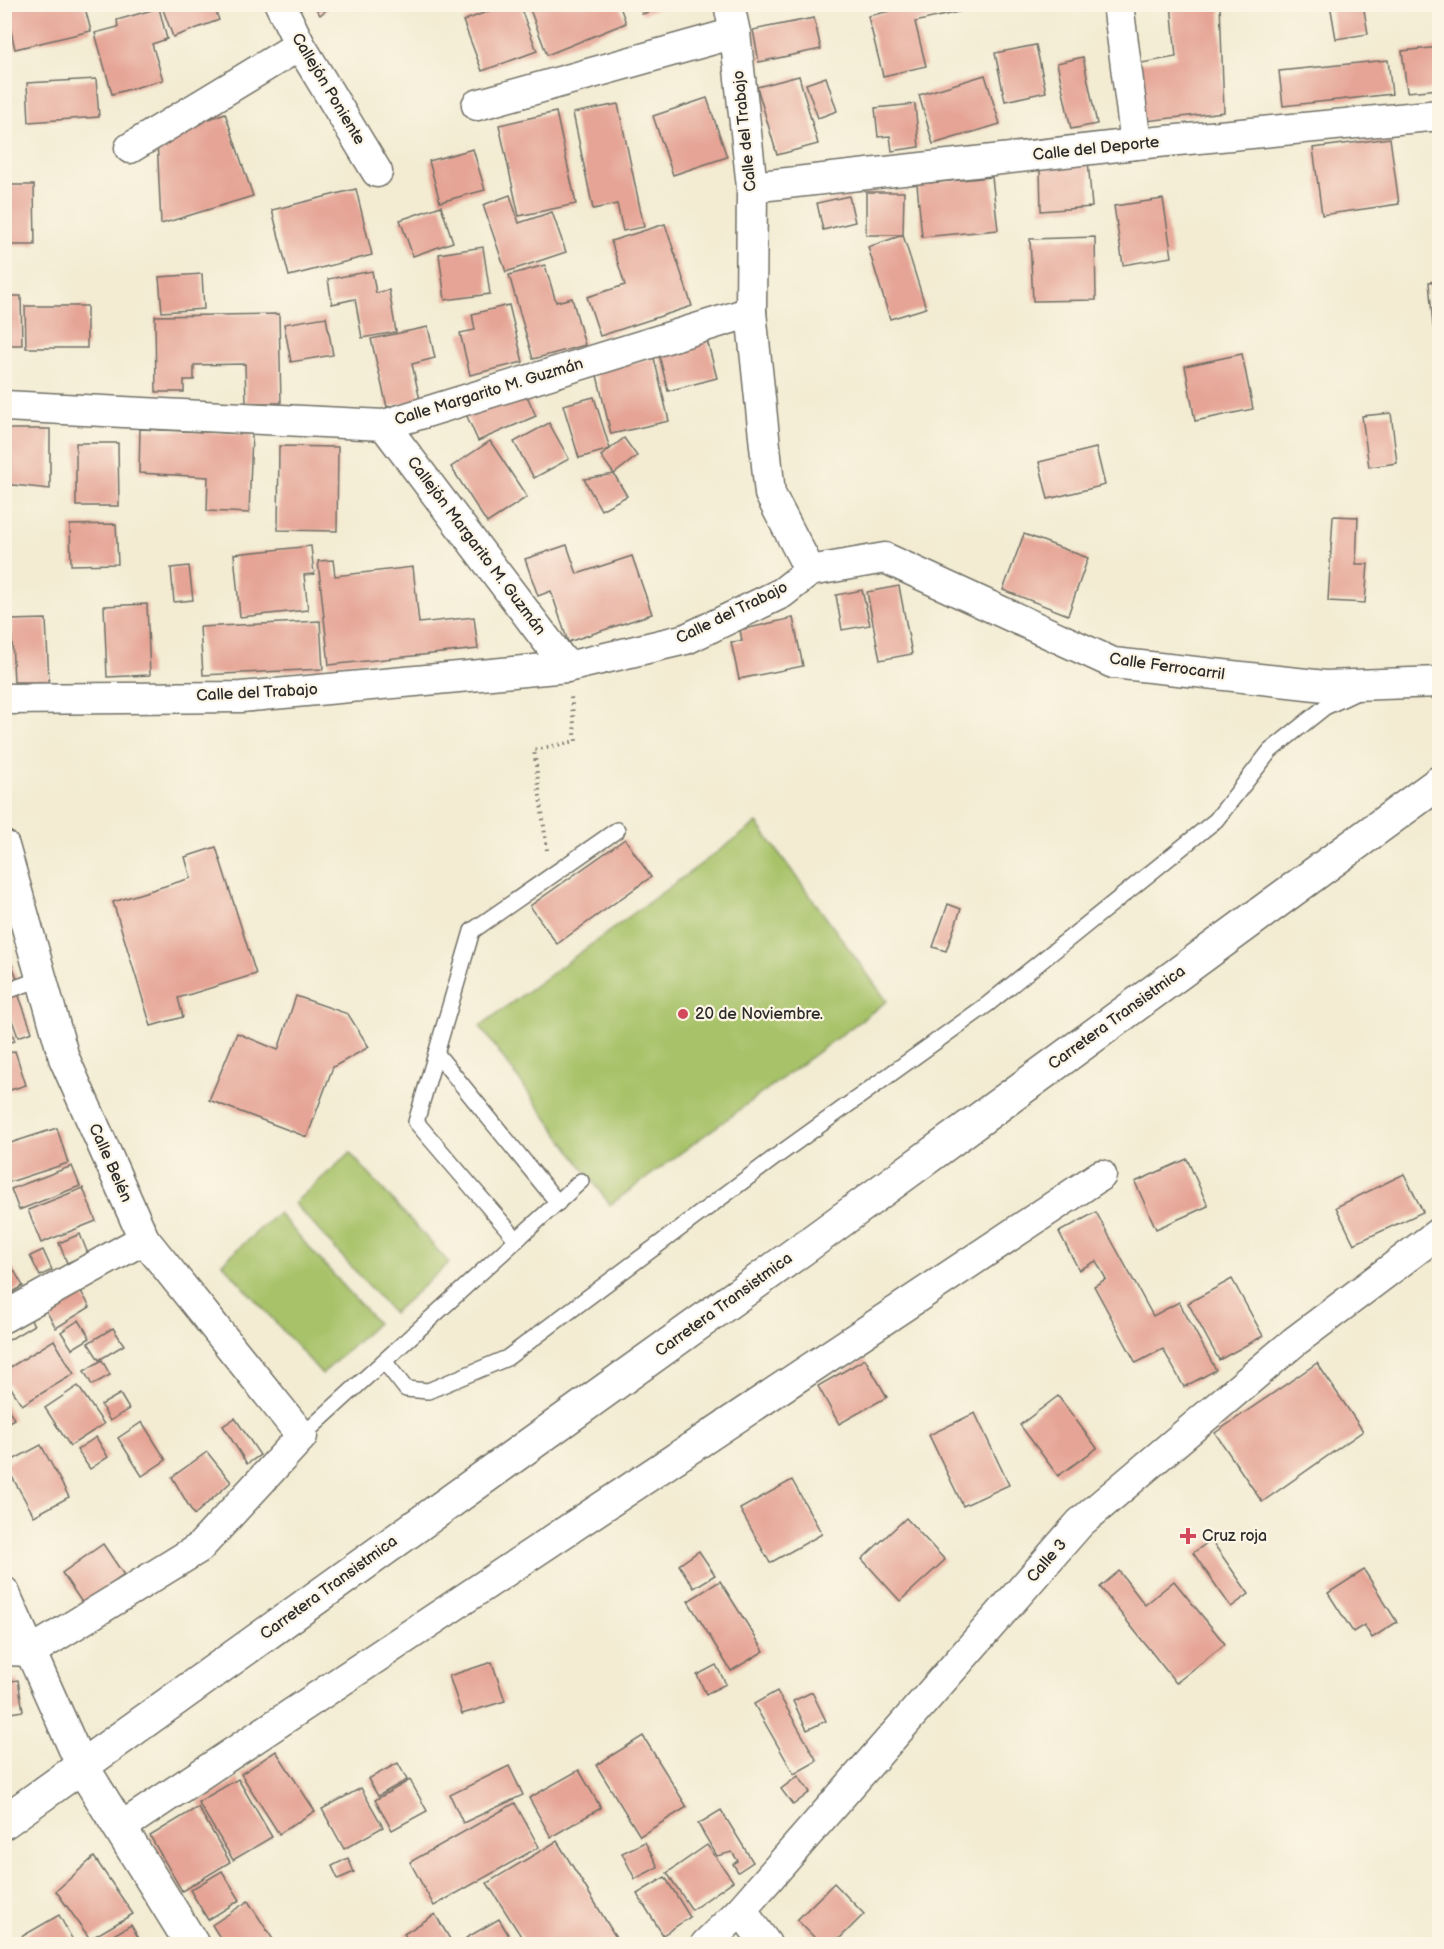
<svg xmlns="http://www.w3.org/2000/svg" width="1444" height="1949" viewBox="0 0 1444 1949" font-family="'Balsamiq Sans',sans-serif">
  <style>
    .green { fill: #a7c269; stroke: #69764a; stroke-width: 1.5 }
    .building { fill: #e5a495 }
    .lines { fill: none; stroke-linecap: round; stroke-linejoin: round }
    .service-casing { stroke: #716f66; stroke-width: 18 }
    .minor-casing { stroke: #716f66; stroke-width: 33 }
    .tertiary-casing { stroke: #716f66; stroke-width: 36 }
    .primary-casing { stroke: #716f66; stroke-width: 36 }
    .path { stroke: #716f66; stroke-width: 4; stroke-dasharray: 1.5 4.5; stroke-linecap: butt }
    .service { stroke: #fff; stroke-width: 15 }
    .minor { stroke: #fff; stroke-width: 30 }
    .tertiary { stroke: #fff; stroke-width: 33 }
    .primary { stroke: #fff; stroke-width: 33 }
    .poi-dot { fill: #d1495b; stroke: #fcf5e5; stroke-width: 2 }
    .labels { text-anchor: middle; dominant-baseline: central; stroke-width: 4.5; stroke-linejoin: round; paint-order: stroke }
    .street-label { font-size: 16px; fill: #2b2b2b; stroke: #fcf5e5 }
    .poi-label { font-size: 16px; fill: #2b2b2b; stroke: #fcf5e5; text-anchor: start }
  </style>
  <rect width="100%" height="100%" fill="#fcf5e5"/>
  <filter id="ink" filterUnits="userSpaceOnUse"><feTurbulence type="fractalNoise" baseFrequency=".0167" numOctaves="2"/><feDisplacementMap in="SourceGraphic" scale="12" xChannelSelector="R" yChannelSelector="G"/><feConvolveMatrix kernelMatrix="1 2 1 2 8 2 1 2 1" color-interpolation-filters="sRGB"/></filter>
  <filter id="wash" filterUnits="userSpaceOnUse"><feTurbulence type="fractalNoise" baseFrequency=".008" numOctaves="4" result="noise"/><feDisplacementMap in="SourceGraphic" scale="24" xChannelSelector="R" yChannelSelector="G"/><feGaussianBlur stdDeviation="1.35" result="paint"/><feColorMatrix in="noise" values="0 0 0 0 0 0 0 0 0 0 0 0 0 0 0 0 0 1.4 0 .05"/><feComposite in="paint" operator="in"/></filter>
  <g filter="url(#wash)">
    <rect width="100%" height="100%" fill="#f3ecd3"/>
    <!-- green -->
    <g class="green">
      <polygon points="757,823 887,1001 610,1205 480,1026"/>
      <polygon points="350,1153 449,1263 393,1313 294,1203"/>
      <polygon points="278,1213 377,1323 322,1374 222,1263"/>
    </g>
    <g id="blocks">
      <!-- building -->
      <g class="building">
        <polygon points="5,4 84,4 91,31 15,49"/>
        <polygon points="161,4 213,4 219,20 173,37"/>
        <polygon points="313,4 334,4 320,15"/>
        <polygon points="507,4 519,4 537,51 482,71 463,21"/>
        <polygon points="528,4 619,4 626,23 547,55"/>
        <polygon points="638,4 669,4 669,5 642,14"/>
        <polygon points="898,4 979,4 980,7 915,22 926,66 883,76 868,16 899,9"/>
        <polygon points="1171,4 1220,4 1224,112 1137,122 1130,65 1176,57"/>
        <polygon points="1330,4 1363,4 1368,34 1336,39"/>
        <polygon points="159,8 167,39 152,44 163,80 112,94 95,33 118,27 117,20"/>
        <polygon points="814,18 821,49 759,62 753,30"/>
        <polygon points="1036,45 1046,92 1005,101 995,53"/>
        <polygon points="1440,47 1440,89 1407,92 1402,51"/>
        <polygon points="1083,57 1097,124 1071,129 1057,63"/>
        <polygon points="1388,60 1392,94 1283,106 1279,71"/>
        <polygon points="985,75 1000,124 933,144 919,95"/>
        <polygon points="799,76 818,144 777,155 757,87"/>
        <polygon points="826,77 837,111 818,118 806,84"/>
        <polygon points="96,79 99,117 29,122 27,83"/>
        <polygon points="707,98 727,157 673,175 653,116"/>
        <polygon points="618,104 644,227 623,231 617,204 593,209 573,113"/>
        <polygon points="915,104 919,147 892,151 890,136 878,137 875,108"/>
        <polygon points="556,112 576,204 519,216 499,125"/>
        <polygon points="225,113 253,196 161,224 157,139"/>
        <polygon points="1390,138 1399,204 1322,215 1313,148"/>
        <polygon points="473,149 485,190 440,202 429,161"/>
        <polygon points="1088,160 1092,207 1041,211 1040,169"/>
        <polygon points="992,177 998,230 922,237 917,184"/>
        <polygon points="4,185 34,185 35,245 4,245"/>
        <polygon points="356,189 372,255 289,276 272,210"/>
        <polygon points="866,192 904,192 903,235 866,235"/>
        <polygon points="510,195 519,223 552,212 566,252 506,272 483,205"/>
        <polygon points="849,196 855,222 823,230 817,203"/>
        <polygon points="1163,199 1172,257 1123,265 1114,206"/>
        <polygon points="441,206 453,242 413,256 400,220"/>
        <polygon points="665,224 692,306 600,336 587,297 625,285 611,241"/>
        <polygon points="903,235 926,308 890,319 868,247"/>
        <polygon points="1095,237 1096,300 1033,301 1030,239"/>
        <polygon points="483,247 490,294 445,300 439,254"/>
        <polygon points="545,265 556,302 572,298 585,345 533,359 509,275"/>
        <polygon points="372,271 376,293 389,290 396,332 362,338 355,299 332,304 328,279"/>
        <polygon points="202,274 204,309 162,312 159,277"/>
        <polygon points="1440,281 1440,326 1433,326 1429,282"/>
        <polygon points="4,296 21,296 22,345 4,345"/>
        <polygon points="509,305 523,362 470,375 460,333 475,330 472,314"/>
        <polygon points="25,306 87,306 87,348 26,348"/>
        <polygon points="279,314 281,403 246,403 245,364 194,365 194,380 184,380 184,392 156,392 155,316"/>
        <polygon points="326,317 333,355 291,362 284,324"/>
        <polygon points="428,327 435,358 412,364 420,400 387,407 371,339"/>
        <polygon points="707,340 717,378 668,391 657,347"/>
        <polygon points="1242,354 1253,409 1195,421 1185,366"/>
        <polygon points="654,358 669,421 611,434 596,371"/>
        <polygon points="523,387 536,416 478,441 465,412"/>
        <polygon points="594,397 610,449 579,458 563,405"/>
        <polygon points="1391,413 1397,463 1369,467 1362,416"/>
        <polygon points="549,423 569,459 534,478 514,442"/>
        <polygon points="4,429 50,429 50,489 4,484"/>
        <polygon points="140,429 252,434 249,513 207,511 208,477 139,473"/>
        <polygon points="624,438 637,456 614,474 601,456"/>
        <polygon points="490,441 527,497 487,523 451,467"/>
        <polygon points="76,443 118,443 119,506 76,506"/>
        <polygon points="279,446 338,447 337,531 278,530"/>
        <polygon points="1096,448 1105,485 1048,499 1039,462"/>
        <polygon points="614,474 627,496 601,510 584,479"/>
        <polygon points="1333,516 1358,517 1356,564 1368,564 1365,603 1328,601"/>
        <polygon points="116,524 118,564 71,565 70,525"/>
        <polygon points="1024,534 1088,558 1068,615 1003,590"/>
        <polygon points="567,545 577,574 632,556 652,614 568,642 551,591 538,596 525,559"/>
        <polygon points="311,546 314,574 304,575 308,610 240,617 234,554"/>
        <polygon points="333,560 335,576 413,567 419,623 474,617 478,649 329,665 318,561"/>
        <polygon points="189,566 193,600 174,602 171,568"/>
        <polygon points="899,586 912,654 880,660 867,592"/>
        <polygon points="862,590 870,625 842,630 836,595"/>
        <polygon points="147,604 150,675 107,677 104,606"/>
        <polygon points="793,618 803,666 739,679 731,642 742,641 740,630"/>
        <polygon points="46,619 49,682 14,682 11,620"/>
        <polygon points="320,621 323,669 203,675 200,627"/>
        <polygon points="625,839 651,877 557,944 530,906"/>
        <polygon points="216,847 256,974 178,998 183,1017 151,1026 113,902 191,878 185,857"/>
        <polygon points="948,904 961,909 946,951 933,947"/>
        <polygon points="9,957 17,978 4,983 4,959"/>
        <polygon points="18,993 32,1032 18,1037 4,998"/>
        <polygon points="296,996 348,1014 369,1047 333,1067 307,1137 209,1100 237,1033 278,1050"/>
        <polygon points="4,1012 15,1041 4,1044"/>
        <polygon points="15,1051 26,1085 4,1092 4,1055"/>
        <polygon points="57,1128 68,1163 4,1184 4,1145"/>
        <polygon points="1187,1159 1208,1206 1156,1229 1135,1182"/>
        <polygon points="72,1166 80,1186 19,1210 11,1189"/>
        <polygon points="1404,1174 1423,1212 1354,1244 1336,1207"/>
        <polygon points="83,1188 96,1221 41,1243 28,1210"/>
        <polygon points="1096,1212 1153,1316 1179,1302 1216,1370 1184,1387 1163,1349 1136,1363 1094,1286 1106,1279 1096,1261 1079,1270 1059,1232"/>
        <polygon points="80,1234 88,1254 67,1263 59,1243"/>
        <polygon points="43,1250 52,1270 40,1276 30,1256"/>
        <polygon points="4,1253 23,1286 8,1295 4,1289"/>
        <polygon points="74,1279 90,1307 56,1328 40,1300"/>
        <polygon points="1232,1279 1263,1336 1219,1360 1188,1303"/>
        <polygon points="26,1312 34,1325 4,1343 4,1325"/>
        <polygon points="79,1320 90,1338 72,1349 61,1332"/>
        <polygon points="113,1328 124,1345 99,1360 88,1343"/>
        <polygon points="54,1340 74,1374 22,1405 4,1377 4,1371"/>
        <polygon points="865,1359 887,1397 839,1424 818,1386"/>
        <polygon points="102,1360 110,1375 92,1385 84,1371"/>
        <polygon points="1317,1363 1363,1431 1262,1502 1215,1433"/>
        <polygon points="78,1386 104,1424 70,1446 45,1408"/>
        <polygon points="120,1394 129,1409 110,1421 101,1405"/>
        <polygon points="1058,1396 1097,1448 1058,1476 1020,1425"/>
        <polygon points="4,1402 14,1419 4,1425"/>
        <polygon points="975,1413 1009,1485 963,1506 929,1435"/>
        <polygon points="235,1418 260,1455 247,1464 223,1426"/>
        <polygon points="142,1422 166,1460 142,1476 118,1438"/>
        <polygon points="96,1437 108,1457 90,1469 77,1450"/>
        <polygon points="41,1445 69,1497 34,1516 5,1464"/>
        <polygon points="207,1452 231,1482 194,1515 172,1477"/>
        <polygon points="792,1480 822,1534 770,1563 740,1509"/>
        <polygon points="906,1518 945,1560 900,1601 862,1559"/>
        <polygon points="1211,1540 1249,1594 1231,1607 1193,1553"/>
        <polygon points="103,1544 124,1575 83,1604 62,1573"/>
        <polygon points="699,1551 715,1575 694,1588 679,1565"/>
        <polygon points="1364,1570 1397,1622 1372,1638 1364,1625 1353,1632 1328,1593"/>
        <polygon points="1119,1571 1145,1605 1174,1581 1225,1644 1176,1683 1100,1587"/>
        <polygon points="720,1581 764,1651 731,1671 688,1601"/>
        <polygon points="492,1662 505,1701 462,1714 449,1676"/>
        <polygon points="716,1665 726,1684 706,1694 697,1675"/>
        <polygon points="18,1680 23,1711 4,1714 4,1682"/>
        <polygon points="777,1691 817,1761 794,1774 754,1704"/>
        <polygon points="812,1692 826,1721 807,1730 793,1701"/>
        <polygon points="643,1736 687,1807 640,1836 596,1765"/>
        <polygon points="276,1751 315,1811 279,1834 241,1774"/>
        <polygon points="398,1763 407,1780 378,1796 368,1779"/>
        <polygon points="509,1766 523,1795 463,1823 450,1795"/>
        <polygon points="579,1770 601,1808 551,1837 529,1798"/>
        <polygon points="798,1776 810,1792 793,1805 781,1789"/>
        <polygon points="238,1779 272,1837 233,1860 198,1802"/>
        <polygon points="410,1780 427,1811 392,1830 375,1800"/>
        <polygon points="361,1788 383,1827 344,1849 322,1809"/>
        <polygon points="515,1803 539,1847 434,1906 410,1862"/>
        <polygon points="198,1807 230,1862 182,1891 150,1836"/>
        <polygon points="721,1810 753,1862 738,1872 733,1864 738,1861 732,1852 717,1856 698,1824"/>
        <polygon points="557,1841 597,1906 620,1944 526,1944 487,1883"/>
        <polygon points="645,1842 658,1867 635,1879 622,1853"/>
        <polygon points="707,1845 733,1881 692,1910 667,1873"/>
        <polygon points="94,1857 133,1914 90,1939 56,1891"/>
        <polygon points="348,1858 354,1872 338,1879 332,1866"/>
        <polygon points="222,1871 240,1900 208,1920 190,1890"/>
        <polygon points="665,1877 690,1917 663,1935 637,1894"/>
        <polygon points="834,1883 864,1914 834,1944 821,1944 797,1920"/>
        <polygon points="248,1901 276,1944 224,1944 212,1925"/>
        <polygon points="435,1914 453,1944 411,1944 404,1934"/>
        <polygon points="59,1915 75,1944 25,1944 21,1937"/>
        <polygon points="499,1919 514,1944 470,1944 466,1938"/>
        <polygon points="131,1925 142,1944 103,1944 101,1942"/>
      </g>
    </g>
  </g>
  <g filter="url(#ink)">
    <use href="#blocks" fill-opacity="0" stroke="#716f66" stroke-width="1.5"/>
    <g class="lines">
      <defs>
        <g id="service">
          <polyline points="4,992 43,978"/>
          <polyline points="436,1053 558,1203"/>
          <polyline points="517,1240 416,1122 472,931 617,830"/>
          <polyline points="384,1361 406,1389 428,1391 507,1358 774,1158 988,1004 1216,820 1270,751 1325,707 1357,692"/>
          <polyline points="302,1436 581,1181"/>
        </g>
        <g id="minor">
          <polyline points="280,4 300,45 377,172"/>
          <polyline points="729,4 735,33 752,187 751,312 770,494 810,571"/>
          <polyline points="1118,4 1136,144"/>
          <polyline points="477,105 735,33"/>
          <polyline points="130,148 300,45"/>
          <polyline points="752,187 1136,144 1440,115"/>
          <polyline points="4,406 384,425 751,312"/>
          <polyline points="384,425 567,667"/>
          <polyline points="4,699 241,697 567,667 686,639 782,593 810,571 885,558 1113,663 1325,686 1440,682"/>
          <polyline points="4,846 64,1058 144,1239 302,1436 199,1548 32,1651 4,1650"/>
          <polyline points="4,1317 144,1239"/>
          <polyline points="4,1592 81,1765"/>
          <polyline points="120,1828 1101,1175"/>
          <polyline points="741,1910 766,1944"/>
          <polyline points="706,1944 741,1910 1080,1523 1294,1342 1440,1232"/>
        </g>
        <polyline id="tertiary" points="81,1765 192,1944"/>
        <polyline id="primary" points="4,1822 805,1247 1440,782"/>
      </defs>
      <!-- service casing -->
      <use href="#service" class="service-casing"/>
      <!-- minor casing -->
      <use href="#minor" class="minor-casing"/>
      <!-- tertiary casing -->
      <use href="#tertiary" class="tertiary-casing"/>
      <!-- primary casing -->
      <use href="#primary" class="primary-casing"/>
      <!-- path -->
      <polyline class="path" points="547,850 534,750 576,741 571,697"/>
      <!-- service -->
      <use href="#service" class="service"/>
      <!-- minor -->
      <use href="#minor" class="minor"/>
      <!-- tertiary -->
      <use href="#tertiary" class="tertiary"/>
      <!-- primary -->
      <use href="#primary" class="primary"/>
    </g>
  </g>
  <!-- markers -->
  <g class="poi-dot">
    <circle cx="683" cy="1014" r="6"/>
    <path d="M1185 1527h6v6h6v6h-6v6h-6v-6h-6v-6h6z"/>
  </g>
  <g class="labels">
    <!-- street labels -->
    <g class="street-label">
      <text transform="translate(328 89) rotate(59)">Callejón Poniente</text>
      <text transform="translate(745 131) rotate(-96)">Calle del Trabajo</text>
      <text transform="translate(1096 149) rotate(-6)">Calle del Deporte</text>
      <text transform="translate(489 392) rotate(-17)">Calle Margarito M. Guzmán</text>
      <text transform="translate(476 546) rotate(53)">Callejón Margarito M. Guzmán</text>
      <text transform="translate(732 613) rotate(-26)">Calle del Trabajo</text>
      <text transform="translate(1167 667) rotate(8)">Calle Ferrocarril</text>
      <text transform="translate(257 693) rotate(-3)">Calle del Trabajo</text>
      <text transform="translate(1117 1018) rotate(-36)">Carretera Transistmica</text>
      <text transform="translate(110 1163) rotate(66)">Calle Belén</text>
      <text transform="translate(724 1305) rotate(-36)">Carretera Transistmica</text>
      <text transform="translate(1047 1561) rotate(-49)">Calle 3</text>
      <text transform="translate(329 1588) rotate(-36)">Carretera Transistmica</text>
    </g>
    <!-- poi labels -->
    <g class="poi-label">
      <text x="695" y="1014">20 de Noviembre.</text>
      <text x="1202" y="1536">Cruz roja</text>
    </g>
  </g>
  <!-- margin -->
  <rect width="1444" height="1949" fill="none" stroke="#fcf5e5" stroke-width="24"/>
</svg>
